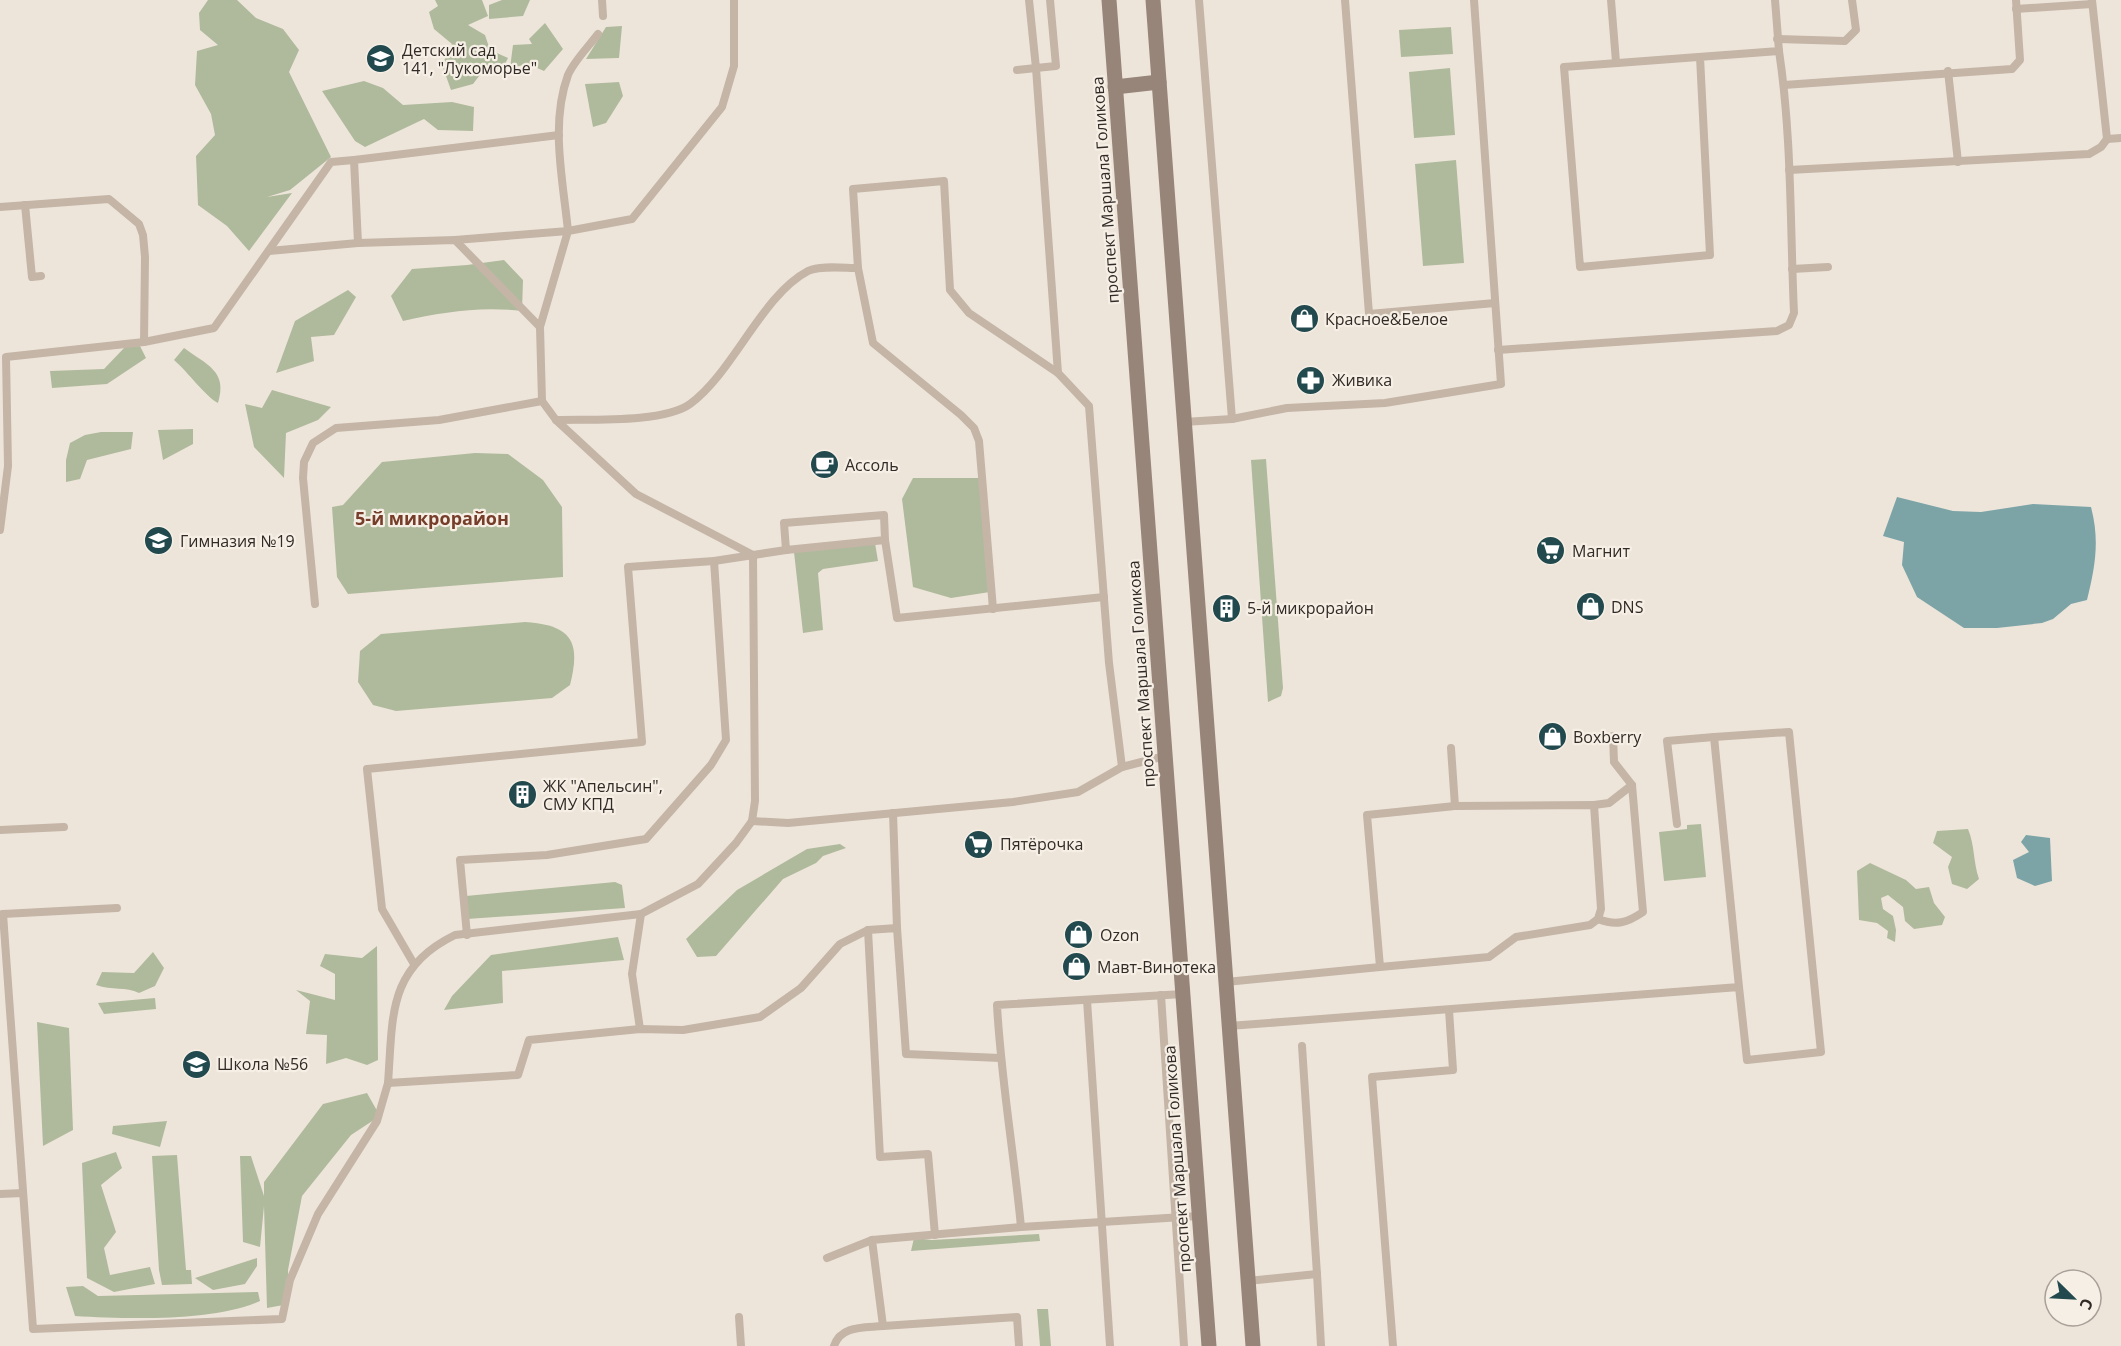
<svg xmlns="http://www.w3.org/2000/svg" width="2121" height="1346" viewBox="0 0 2121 1346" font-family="'Open Sans',sans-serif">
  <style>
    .green { fill: #afba9c }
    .water { fill: #7ca4a7 }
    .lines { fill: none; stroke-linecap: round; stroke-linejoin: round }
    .lane { stroke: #c4b5a7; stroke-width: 8 }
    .secondary { stroke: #978579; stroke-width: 15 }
    .labels { text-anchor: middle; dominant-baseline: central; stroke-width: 4.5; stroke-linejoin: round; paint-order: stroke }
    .poi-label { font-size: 16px; fill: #322a27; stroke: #f6efe5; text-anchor: start }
    .street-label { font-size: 16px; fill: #322a27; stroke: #f6efe5 }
    .neighbourhood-label { font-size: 18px; font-weight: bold; fill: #763e2a; stroke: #f6efe5 }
  </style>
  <rect width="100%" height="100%" fill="#eee5da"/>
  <!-- green -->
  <g class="green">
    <polygon points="208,0 237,0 256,18 283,29 299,50 289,72 331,157 290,190 267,197 292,193 249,251 227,226 198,205 196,156 215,135 211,114 195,85 197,51 218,45 200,30 199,13"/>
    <polygon points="435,0 482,0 488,16 468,25 485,35 490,50 508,58 502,70 486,67 473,84 451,90 442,65 452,44 434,29 429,12 438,6"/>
    <polygon points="502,0 530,0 523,16 489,19 489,5"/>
    <polygon points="545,23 563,49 544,71 528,64 510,68 513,45 532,44 529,39"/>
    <polygon points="622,26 619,58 586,59 606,27"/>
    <polygon points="1451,27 1453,54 1401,57 1399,30"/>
    <polygon points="1450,68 1455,135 1414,138 1409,72"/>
    <polygon points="364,81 383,88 403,105 452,102 474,107 473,131 438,130 424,119 365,147 355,141 322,91"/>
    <polygon points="619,82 623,96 606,123 593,127 585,84"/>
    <polygon points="1456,160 1464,263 1423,266 1415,164"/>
    <path d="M 504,260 L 523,280 L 522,311 C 480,306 443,312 403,321 L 391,296 L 412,269 L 467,265 Z"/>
    <polygon points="348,290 356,297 334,335 311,337 314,361 276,373 295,321"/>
    <polygon points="140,346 146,358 107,384 52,388 50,371 104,369 125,347"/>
    <path d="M 184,348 C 207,365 228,371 218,403 C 205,396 188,372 174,360 Z"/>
    <polygon points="272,390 331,407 318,420 286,433 284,478 254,447 245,404 262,408"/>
    <polygon points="193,429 193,444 163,460 158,430"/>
    <polygon points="101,432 133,432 131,449 87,460 80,479 66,482 66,460 70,443 85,435"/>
    <polygon points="475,453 508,454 543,480 562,507 563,577 348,594 337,577 332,507 343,505 382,462"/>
    <polygon points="1266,459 1283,688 1281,696 1268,702 1251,460"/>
    <polygon points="913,478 985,478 990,592 951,598 913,587 902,499"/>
    <polygon points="875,543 878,561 823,569 818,573 823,630 803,633 794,552"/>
    <path d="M 525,622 C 572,625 581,642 570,685 L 552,698 L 396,711 L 373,705 L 358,682 L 360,651 L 381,634 Z"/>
    <polygon points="1701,824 1706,877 1664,881 1659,832 1687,829 1687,825"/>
    <path d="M 1968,829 C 1975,846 1973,861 1979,879 L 1967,889 L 1952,884 L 1948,867 L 1952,857 L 1933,843 L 1937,831 Z"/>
    <polygon points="840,844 846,848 823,856 816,863 783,879 716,956 697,957 686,939 737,890 807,849"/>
    <polygon points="1870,863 1906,880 1916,889 1929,887 1934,903 1945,917 1942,925 1914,929 1905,921 1903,907 1888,895 1881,898 1883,909 1893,916 1896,930 1895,942 1887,938 1888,931 1877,923 1859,920 1857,871"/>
    <polygon points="615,882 622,885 625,908 467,919 466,896"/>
    <polygon points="618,937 624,960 502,971 503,1003 444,1010 452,996 491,955"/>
    <polygon points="377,946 378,1060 367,1065 346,1058 326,1064 327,1035 306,1034 310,1001 296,990 335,1000 335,974 320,966 325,954 362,958"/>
    <path d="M 153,952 L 164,968 L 155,986 L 139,993 C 126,986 112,991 96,985 L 102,972 L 134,973 Z"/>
    <polygon points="155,998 156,1009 104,1014 98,1003"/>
    <polygon points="37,1022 69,1028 73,1130 43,1146"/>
    <polygon points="367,1093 380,1116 351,1135 302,1196 288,1270 289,1304 267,1308 264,1206 260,1247 243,1242 240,1156 251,1156 264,1196 264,1182 323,1104"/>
    <polygon points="167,1121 160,1147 112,1134 113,1126"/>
    <polygon points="116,1152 122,1168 101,1185 116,1232 104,1248 110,1275 150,1267 155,1284 114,1292 87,1278 82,1163"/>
    <polygon points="177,1155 186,1270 191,1270 192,1284 162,1285 159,1270 152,1156"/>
    <polygon points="1039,1234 1040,1241 911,1251 914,1238 932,1240"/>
    <polygon points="257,1258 257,1266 245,1284 213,1290 195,1278"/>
    <path d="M 83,1286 L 98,1296 L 258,1292 L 260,1301 C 212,1322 128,1319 75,1316 L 66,1287 Z"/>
    <polygon points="1037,1309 1048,1309 1051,1346 1040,1346"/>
  </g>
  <!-- water -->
  <g class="water">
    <path d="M 1897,497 L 1953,511 L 1981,512 L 2033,504 L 2091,507 C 2100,541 2095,567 2087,600 L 2071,604 L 2053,619 L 2042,623 L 1997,628 L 1964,628 L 1917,597 L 1902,565 L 1904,542 L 1883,536 Z"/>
    <polygon points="2026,835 2050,838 2052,881 2035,886 2017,878 2013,860 2029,852 2021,842"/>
  </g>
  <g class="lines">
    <!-- lane -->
    <g class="lane">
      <polyline points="602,0 603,16"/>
      <polyline points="1029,0 1036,68 1056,66 1050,0"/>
      <polyline points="1199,0 1232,419"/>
      <polyline points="1345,0 1369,314 1495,303"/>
      <polyline points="1611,0 1616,62"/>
      <polyline points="2016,9 2092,4"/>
      <polyline points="1777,39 1845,41 1856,30 1852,0"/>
      <polyline points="1700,57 1710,255 1580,267 1564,67 1779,51 1775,0"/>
      <polyline points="1017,70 1036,68 1058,373 1089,406 1109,663 1122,767"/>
      <polyline points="1948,71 1958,162"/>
      <polyline points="1784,85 2012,69 2020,60 2016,0"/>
      <path d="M 559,135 L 354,160 L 358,243 L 455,240 L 540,327 L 542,401 L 556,420 L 636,494 L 753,555 L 755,801 L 752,821 L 736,843 L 698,884 L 641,914 L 455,935 C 387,968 393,1017 388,1083 L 518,1075 L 529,1040 L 640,1029 L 683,1030 L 760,1017 L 801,988 L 840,944 L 868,930 L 897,928 L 906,1054 L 1000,1058"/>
      <polyline points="2107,139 2121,138"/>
      <polyline points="1789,170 2089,154 2101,147 2107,139 2092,0"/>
      <polyline points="25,205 32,277 41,276"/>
      <polyline points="0,207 109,199 139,224 143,235 145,257 144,342 6,357 8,466 0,530"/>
      <path d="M 455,240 L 568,231 C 563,180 550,124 568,75 C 574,61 589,46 598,34"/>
      <polyline points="269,251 358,243"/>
      <polyline points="858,268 853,189 944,181 950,290 969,313 1058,373"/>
      <polyline points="1792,269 1828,267"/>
      <polyline points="540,327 568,231 632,219 722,107 734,66 734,0"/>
      <polyline points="144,342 214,328 331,162 354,160"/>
      <path d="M 1498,350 L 1777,331 L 1789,325 L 1794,313 C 1790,226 1792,137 1779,51"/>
      <path d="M 556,420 C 590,419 664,423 690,404 C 733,373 762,295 808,271 C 820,265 844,268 858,268 L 873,343 L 961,415 L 974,428 L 979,441 L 993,609"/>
      <polyline points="1184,422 1232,419 1287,408 1385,403 1501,384 1474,0"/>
      <polyline points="885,540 884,515 784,523 786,550 885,540 897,618 1104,597"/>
      <polyline points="315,604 303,478 304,462 313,443 336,428 439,420 542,401"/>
      <polyline points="1451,748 1455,806"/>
      <polyline points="1594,805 1609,803 1632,785"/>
      <polyline points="893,813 897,928"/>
      <polyline points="752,821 788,823 1013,802 1078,792 1122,767 1165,756"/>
      <polyline points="1677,824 1667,741 1714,737"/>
      <polyline points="0,830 64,827"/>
      <polyline points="3,914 117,908"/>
      <polyline points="0,915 3,914 33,1329 282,1319 290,1280 318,1214 377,1121 388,1083"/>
      <path d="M 1598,919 C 1616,926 1627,923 1643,912 L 1632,785 L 1614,762 L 1613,736"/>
      <polyline points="868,930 880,1157 928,1154 935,1235"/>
      <polyline points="467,935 460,860 547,855 646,839 711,765 726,740 714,561"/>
      <polyline points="414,964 382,909 367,769 642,742 628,567 714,561 786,550"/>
      <polyline points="1226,982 1380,967 1367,815 1455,806 1594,805 1601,909 1598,919 1590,925 1516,937 1489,957 1380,967"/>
      <polyline points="1161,995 1184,1346"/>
      <polyline points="1087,1000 1110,1346"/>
      <polyline points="1229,1026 1739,987 1714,737 1789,732 1821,1052 1747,1060 1739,987"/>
      <polyline points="640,1029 632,974 641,914"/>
      <polyline points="1302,1046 1317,1274"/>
      <polyline points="0,1194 23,1193"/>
      <path d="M 1021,1227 C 1014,1153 1001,1080 997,1005 L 1183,994"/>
      <polyline points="827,1258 872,1240"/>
      <polyline points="1248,1281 1317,1274 1321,1346"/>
      <polyline points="739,1317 741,1346"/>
      <path d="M 834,1346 C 841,1325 864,1328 883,1326"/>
      <polyline points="1019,1346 1017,1317 883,1326 872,1240 1021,1227 1199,1216"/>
      <polyline points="1393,1346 1372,1077 1453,1070 1449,1010"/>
    </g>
    <!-- secondary -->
    <g class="secondary">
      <polyline points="1109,0 1209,1346"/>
      <polyline points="1153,0 1253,1346"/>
      <polyline points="1115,87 1159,82"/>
    </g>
  </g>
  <!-- icons -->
  <defs>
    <symbol id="school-disc" viewBox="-11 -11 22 22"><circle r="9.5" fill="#22494e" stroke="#f6efe5"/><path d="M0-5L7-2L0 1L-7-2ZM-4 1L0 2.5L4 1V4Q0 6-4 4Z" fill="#fff"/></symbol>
    <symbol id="shop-disc" viewBox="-11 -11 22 22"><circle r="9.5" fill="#22494e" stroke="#f6efe5"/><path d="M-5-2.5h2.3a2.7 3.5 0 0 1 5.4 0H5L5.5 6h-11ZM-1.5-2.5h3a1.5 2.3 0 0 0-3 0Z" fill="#fff"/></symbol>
    <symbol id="pharmacy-disc" viewBox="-11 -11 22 22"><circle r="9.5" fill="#22494e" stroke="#f6efe5"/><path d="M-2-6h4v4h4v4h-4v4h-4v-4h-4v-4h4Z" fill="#fff"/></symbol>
    <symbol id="cafe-disc" viewBox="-11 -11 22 22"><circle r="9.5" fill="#22494e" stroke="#f6efe5"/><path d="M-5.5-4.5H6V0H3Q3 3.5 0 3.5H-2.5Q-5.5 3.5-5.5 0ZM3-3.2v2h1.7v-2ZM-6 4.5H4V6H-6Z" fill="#fff"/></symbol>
    <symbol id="supermarket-disc" viewBox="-11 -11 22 22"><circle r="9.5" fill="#22494e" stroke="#f6efe5"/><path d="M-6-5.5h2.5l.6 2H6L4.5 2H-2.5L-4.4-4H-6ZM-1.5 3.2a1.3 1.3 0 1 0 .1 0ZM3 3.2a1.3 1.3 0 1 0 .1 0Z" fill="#fff"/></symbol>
    <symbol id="building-disc" viewBox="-11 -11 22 22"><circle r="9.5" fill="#22494e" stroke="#f6efe5"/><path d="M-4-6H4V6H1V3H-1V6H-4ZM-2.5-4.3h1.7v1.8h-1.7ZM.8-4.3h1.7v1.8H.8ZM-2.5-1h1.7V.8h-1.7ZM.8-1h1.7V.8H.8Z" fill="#fff"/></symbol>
  </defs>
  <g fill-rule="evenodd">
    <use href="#school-disc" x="364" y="42" width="33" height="33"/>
    <use href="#shop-disc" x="1288" y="302" width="33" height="33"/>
    <use href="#pharmacy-disc" x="1294" y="364" width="33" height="33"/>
    <use href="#cafe-disc" x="808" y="448" width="33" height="33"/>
    <use href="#school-disc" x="142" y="524" width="33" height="33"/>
    <use href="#supermarket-disc" x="1534" y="534" width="33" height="33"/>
    <use href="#shop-disc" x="1574" y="590" width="33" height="33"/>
    <use href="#building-disc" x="1210" y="592" width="33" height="33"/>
    <use href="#shop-disc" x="1536" y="720" width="33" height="33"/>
    <use href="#building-disc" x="506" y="778" width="33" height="33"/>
    <use href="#supermarket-disc" x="962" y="828" width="33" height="33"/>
    <use href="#shop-disc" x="1062" y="918" width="33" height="33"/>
    <use href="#shop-disc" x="1060" y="950" width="33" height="33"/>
    <use href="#school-disc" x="180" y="1048" width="33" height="33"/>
  </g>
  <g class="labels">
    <!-- poi labels -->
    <g class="poi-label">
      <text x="402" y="50">Детский сад<tspan x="402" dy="18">141, "Лукоморье"</tspan></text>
      <text x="1325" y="319">Красное&amp;Белое</text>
      <text x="1332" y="380">Живика</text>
      <text x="845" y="465">Ассоль</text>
      <text x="180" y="541">Гимназия №19</text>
      <text x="1572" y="551">Магнит</text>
      <text x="1611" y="607">DNS</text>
      <text x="1247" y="608">5-й микрорайон</text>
      <text x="1573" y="737">Boxberry</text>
      <text x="543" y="786">ЖК "Апельсин",<tspan x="543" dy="18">СМУ КПД</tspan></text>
      <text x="1000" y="844">Пятёрочка</text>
      <text x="1100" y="935">Ozon</text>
      <text x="1097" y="967">Мавт-Винотека</text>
      <text x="217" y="1064">Школа №56</text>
    </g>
    <!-- street labels -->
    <g class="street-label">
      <text transform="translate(1105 190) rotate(-94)">проспект Маршала Голикова</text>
      <text transform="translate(1141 674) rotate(-94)">проспект Маршала Голикова</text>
      <text transform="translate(1177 1159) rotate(-94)">проспект Маршала Голикова</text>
    </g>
    <!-- neighbourhood labels -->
    <g class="neighbourhood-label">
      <text x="432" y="518">5-й микрорайон</text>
    </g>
  </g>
  <!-- north arrow -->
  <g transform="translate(2073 1298) rotate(114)"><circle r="28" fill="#f6efe5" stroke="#a8a099" stroke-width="1.5"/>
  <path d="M0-4.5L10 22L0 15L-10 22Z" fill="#22494e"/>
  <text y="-9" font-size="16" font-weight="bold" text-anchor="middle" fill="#322a27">С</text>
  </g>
</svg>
